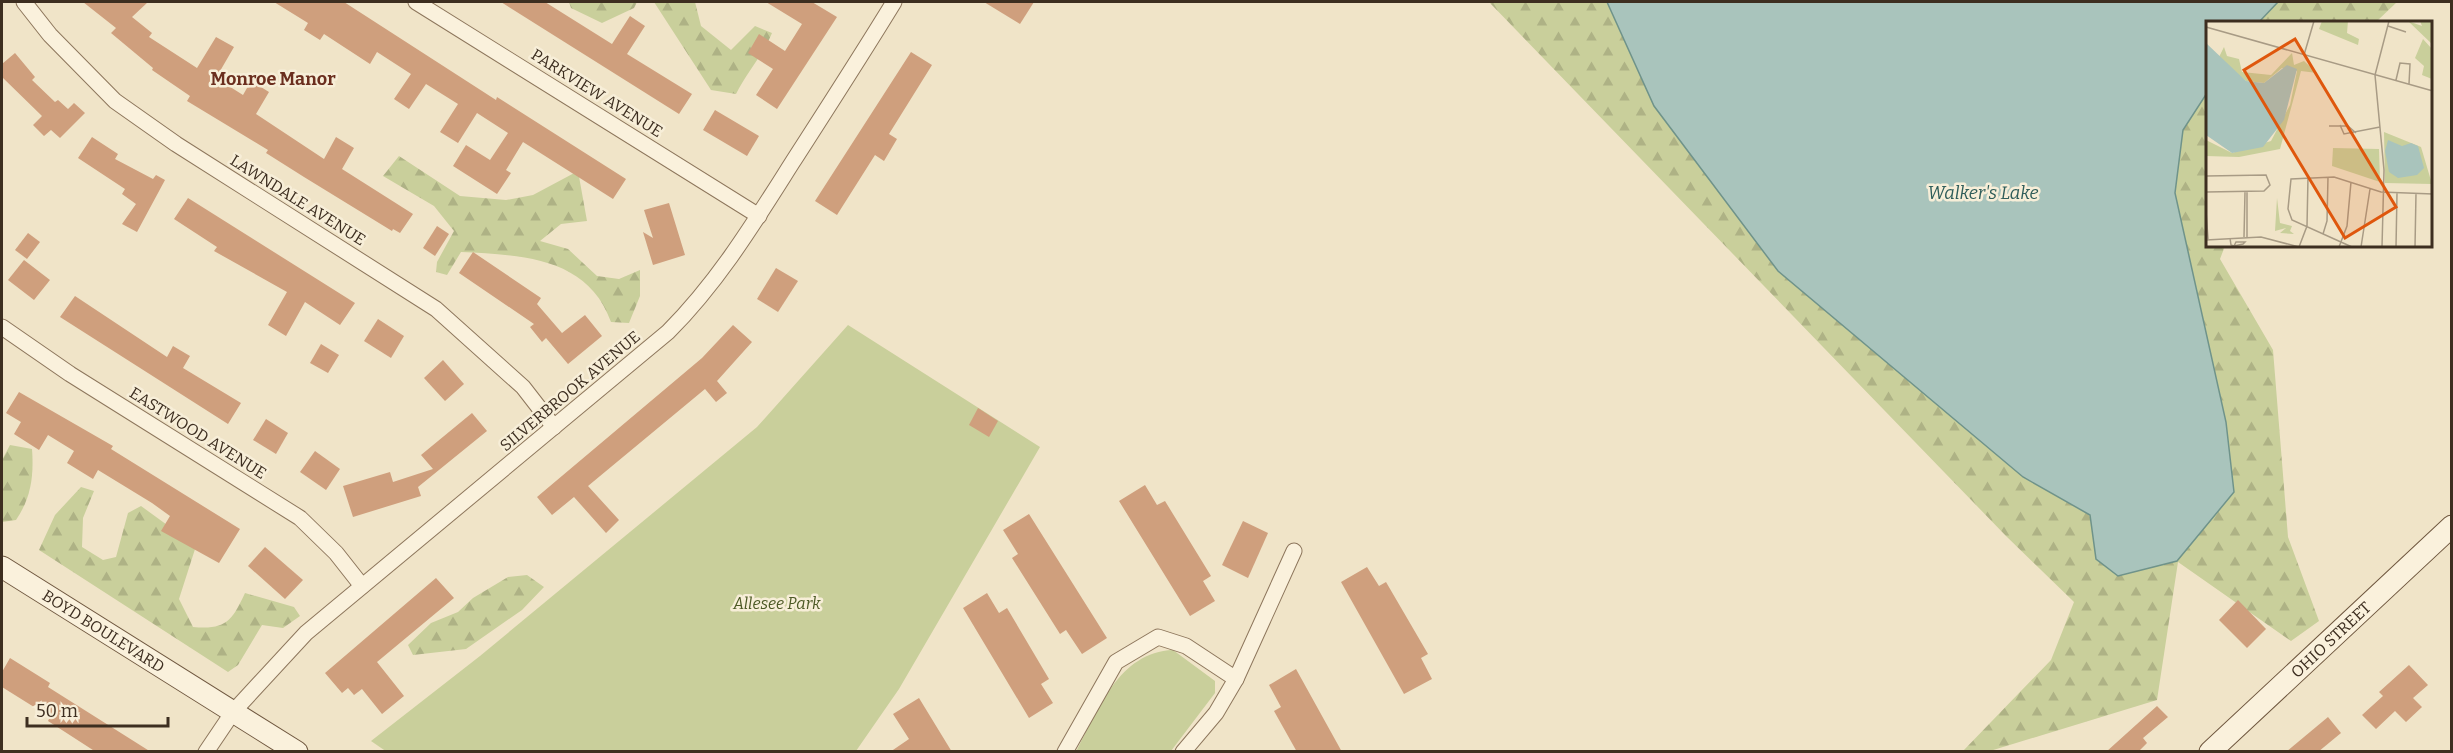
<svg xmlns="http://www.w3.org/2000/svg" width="2453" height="753" viewBox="0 0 2453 753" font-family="Bitter,serif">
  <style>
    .green { fill: #c9cf9b }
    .forest { fill: url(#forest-firs) }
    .water { fill: #a9c4bc; stroke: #6f938a; stroke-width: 1.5 }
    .building { fill: #cf9f7d }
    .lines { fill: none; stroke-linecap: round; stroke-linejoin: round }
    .street-casing { stroke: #8d765c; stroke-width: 17 }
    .secondary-casing { stroke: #6f573f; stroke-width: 23 }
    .street { stroke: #faf1dc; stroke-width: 15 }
    .secondary { stroke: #faf1dc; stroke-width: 21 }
    .labels { text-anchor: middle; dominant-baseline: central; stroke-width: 5; stroke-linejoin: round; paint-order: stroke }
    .street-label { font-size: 16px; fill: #3d2e20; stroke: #f7eed8 }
    .park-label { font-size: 16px; font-style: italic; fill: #4d5a26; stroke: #f7eed8 }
    .neighbourhood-label { font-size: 18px; font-weight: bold; fill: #6b2e1e; stroke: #f7eed8 }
    .water-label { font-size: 18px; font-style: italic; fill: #2f5d5a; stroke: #f7eed8 }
    .inset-road { fill: none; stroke: #a89b85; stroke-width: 1.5 }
    .view { fill: #df570d; fill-opacity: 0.15; stroke: #df570d; stroke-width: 3 }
    .inset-edge { fill: none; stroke: #3d2e20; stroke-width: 3 }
  </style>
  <defs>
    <pattern id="forest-firs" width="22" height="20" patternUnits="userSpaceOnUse" patternTransform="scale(1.5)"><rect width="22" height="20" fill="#c9cf9b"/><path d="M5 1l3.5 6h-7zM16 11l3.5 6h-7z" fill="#aeb285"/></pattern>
  </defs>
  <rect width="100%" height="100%" fill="#f0e4c8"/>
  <!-- green -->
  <g class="green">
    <polygon points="848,325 1040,447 899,689 856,751 387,752 371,741 480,656 757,427"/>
    <path d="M 1173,650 L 1215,681 L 1215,693 L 1171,751 L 1076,752 C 1098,710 1119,652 1173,650 Z"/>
  </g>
  <!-- forest -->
  <g class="forest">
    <polygon points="569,2 637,2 634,8 602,23 571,8"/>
    <path d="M 654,2 L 695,2 L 701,26 L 731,50 L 755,26 L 772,33 C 763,55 747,72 736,94 L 711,90 Z"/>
    <polygon points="1489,2 1607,2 1654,106 1778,271 2023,477 2090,515 2096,558 2234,492 2226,422 2175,193 2183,130 2207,93 2207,246 2225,246 2220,259 2273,350 2288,537 2319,621 2291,641 2178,562 2157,700 1990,751 1963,751 2051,660 2074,602 2006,536"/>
    <polygon points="2278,2 2397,2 2376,22 2259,22"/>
    <path d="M 399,156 L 460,196 L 506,200 L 533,195 L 578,171 L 587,221 L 561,224 L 540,241 L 568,249 L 597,276 L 619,279 L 640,270 L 640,296 L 629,323 L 611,322 C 588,257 522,255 461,252 L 447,275 L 436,272 L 437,262 L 454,231 L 434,206 L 383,176 Z"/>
    <path d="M 10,445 L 32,449 C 34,476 31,498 16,520 L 2,522 L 2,460 Z"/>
    <path d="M 81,487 L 94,491 L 83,518 L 82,547 L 103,560 L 116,557 L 128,513 L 141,506 L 196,546 L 179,599 L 193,627 C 226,630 232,621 245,593 L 294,607 L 300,616 L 283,628 L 262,625 L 238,665 L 228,672 L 39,550 L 55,515 Z"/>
    <polygon points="527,575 544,587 522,610 466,649 413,655 408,645 431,623 458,612 473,598 508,577"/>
  </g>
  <!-- water -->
  <polygon class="water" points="1607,2 2278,2 2259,22 2207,22 2207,93 2183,130 2175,193 2226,422 2234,492 2177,561 2118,576 2096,559 2090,515 2023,477 1778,271 1654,106"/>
  <!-- building -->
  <g class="building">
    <polygon points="83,2 148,2 132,17 152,33 149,37 197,68 216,37 234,47 216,78 243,95 251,81 269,92 256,114 324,159 336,137 354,148 342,169 413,214 400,233 393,229 392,231 304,177 266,153 268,150 187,101 190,96 152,70 153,68 111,33 116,28"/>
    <polygon points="274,2 344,2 496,100 497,97 626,179 613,199 523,142 506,170 511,173 497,194 453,166 466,145 490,160 508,133 477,113 458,143 440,132 458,104 426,84 409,109 394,99 411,74 377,52 370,64 324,34 320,40 304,30 308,23"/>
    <polygon points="501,2 545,2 612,44 630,16 645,26 627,54 692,94 679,114"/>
    <polygon points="766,2 812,2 837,17 777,109 756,95 773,69 748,53 759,34 785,51 802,24"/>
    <polygon points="984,2 1034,2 1020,24"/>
    <polygon points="911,52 932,65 889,134 897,139 884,161 875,155 837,215 815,201"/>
    <polygon points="15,53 35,77 32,80 55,102 58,100 68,109 74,103 85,113 60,138 51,130 44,136 33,125 42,116 2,77 2,64"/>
    <polygon points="715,110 759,136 747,156 703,130"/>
    <polygon points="92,137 118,154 115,159 153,179 156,175 165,180 137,232 122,224 136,204 122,194 125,189 78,158"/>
    <polygon points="188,198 355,303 340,325 305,302 286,336 268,325 287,292 214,251 217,247 174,219"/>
    <polygon points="669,203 685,255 653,265 643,232 653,238 644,210"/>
    <polygon points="437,226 449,234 435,256 423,248"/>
    <polygon points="28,233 40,242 27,259 15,250"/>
    <polygon points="473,252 541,298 537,304 562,333 585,315 602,336 568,364 546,338 542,342 530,327 534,324 459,273"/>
    <polygon points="24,260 50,280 34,300 8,280"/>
    <polygon points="776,268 798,281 778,312 757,299"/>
    <polygon points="75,296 167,357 173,346 190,356 183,368 241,403 228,424 60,317"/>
    <polygon points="378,319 404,336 391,358 364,341"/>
    <polygon points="733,325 752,342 717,381 727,393 716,402 705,389 588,486 619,520 606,533 574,497 552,515 537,497 702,358"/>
    <polygon points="321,344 339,355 328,373 310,363"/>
    <polygon points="443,360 464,384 445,401 424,378"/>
    <polygon points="19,392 113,446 111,449 240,529 219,563 161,531 170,516 152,503 98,470 93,479 67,463 74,451 48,435 39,450 14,434 21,422 6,413"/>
    <polygon points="978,408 998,421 989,437 969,425"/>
    <polygon points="472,413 487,431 418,487 421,496 353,517 343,486 390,472 393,482 433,469 421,455"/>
    <polygon points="266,419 288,433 276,454 253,440"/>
    <polygon points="315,451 340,469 326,490 300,472"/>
    <polygon points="1145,485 1157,505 1165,501 1211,576 1203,581 1215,601 1190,616 1119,501"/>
    <polygon points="1029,514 1107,638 1082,654 1066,630 1060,634 1012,558 1018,554 1003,530"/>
    <polygon points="1243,521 1268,533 1248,578 1222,565"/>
    <polygon points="265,547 303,580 285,599 248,566"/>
    <polygon points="1367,567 1379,586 1386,582 1428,654 1421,658 1432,679 1404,694 1341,582"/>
    <polygon points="436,578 454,598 377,662 404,696 382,714 362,689 354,695 348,688 342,693 325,673"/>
    <polygon points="987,593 999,613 1007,608 1049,679 1041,684 1053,703 1029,718 963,608"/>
    <polygon points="2238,600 2266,629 2247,648 2219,620"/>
    <polygon points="10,658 50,683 48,687 151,752 96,752 48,721 50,717 2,687 2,672"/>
    <polygon points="2409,665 2428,685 2413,698 2422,707 2406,722 2395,711 2376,729 2362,715 2383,696 2379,692"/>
    <polygon points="1296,669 1342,752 1297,752 1274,711 1281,707 1269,685"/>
    <polygon points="919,698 952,752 890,752 909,739 893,714"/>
    <polygon points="2157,706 2168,717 2143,738 2147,743 2138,752 2106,752"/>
    <polygon points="2328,717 2341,733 2318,752 2286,752"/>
  </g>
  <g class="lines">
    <defs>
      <g id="street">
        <polyline points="24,2 50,35 115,101 176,144 436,309 523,387 554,427"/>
        <polyline points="416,2 759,216"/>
        <polyline points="2,327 70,374 300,518 336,553 362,586"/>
        <path d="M 206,752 L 233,712 L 306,633 L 668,332 C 718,282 754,223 792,163 C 826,110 861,56 894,2"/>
        <polyline points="1065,752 1116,662 1158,637 1186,646 1236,679"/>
        <polyline points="1183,752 1216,713 1236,679 1294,551"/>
      </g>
      <g id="secondary">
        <path id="s1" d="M 2,567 L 297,752"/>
        <path id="s2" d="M 2210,752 L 2452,526"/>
      </g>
    </defs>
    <!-- street casing -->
    <use href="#street" class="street-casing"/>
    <!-- secondary casing -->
    <use href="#secondary" class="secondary-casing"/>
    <!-- street -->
    <use href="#street" class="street"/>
    <!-- secondary -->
    <use href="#secondary" class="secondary"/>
  </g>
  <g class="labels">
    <!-- street labels -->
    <g class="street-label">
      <text transform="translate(597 93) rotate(32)">PARKVIEW AVENUE</text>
      <text transform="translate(298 200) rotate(32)">LAWNDALE AVENUE</text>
      <text transform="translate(570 391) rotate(-40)">SILVERBROOK AVENUE</text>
      <text transform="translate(198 433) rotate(32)">EASTWOOD AVENUE</text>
      <text stroke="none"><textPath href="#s1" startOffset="120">BOYD BOULEVARD</textPath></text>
      <text stroke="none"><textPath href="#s2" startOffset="165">OHIO STREET</textPath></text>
    </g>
    <!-- park labels -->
    <g class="park-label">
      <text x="777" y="603">Allesee Park</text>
    </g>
    <!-- neighbourhood labels -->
    <g class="neighbourhood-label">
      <text x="273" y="79">Monroe Manor</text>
    </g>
    <!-- water labels -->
    <g class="water-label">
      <text x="1983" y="193">Walker's Lake</text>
    </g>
  </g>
  <!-- overview -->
  <g transform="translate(2206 21)">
    <rect width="226" height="226" fill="#f0e4c8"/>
    <path d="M 202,0 L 216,5 L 214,0 L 226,0 L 226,23 ZM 178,111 L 215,126 L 226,163 L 179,162 ZM 127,127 L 173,128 L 174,161 L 126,145 Z" fill="#c9cf9b"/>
    <path d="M 116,0 L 142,0 L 141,12 L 153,18 L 152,24 L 113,8 ZM 217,18 L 226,28 L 226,58 L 216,54 L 218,45 L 209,37 ZM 18,26 L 21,35 L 33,38 L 36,51 L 65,54 L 86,32 L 88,44 L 98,40 L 111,52 L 95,50 L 74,128 L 33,136 L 0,135 L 0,119 L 26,132 L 65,120 L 84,84 L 91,50 L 76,47 L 58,62 L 40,60 L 12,38 ZM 71,177 L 74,202 L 86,205 L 84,210 L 88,213 L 74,212 L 80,207 L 69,210 Z" fill="#c9cf9b"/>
    <path d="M 0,22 L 40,60 L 58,62 L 81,44 L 91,48 L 78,99 L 57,126 L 26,132 L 0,114 ZM 182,119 L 196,125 L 205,122 L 212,125 L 218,147 L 211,154 L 192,157 L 183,151 L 179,130 Z" fill="#a9c4bc"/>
    <path class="inset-road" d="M 182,5 L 200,11M 0,6 L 227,70M 98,34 L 108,0M 190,59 L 194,42 L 204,43 L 203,63M 134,104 L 138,113 L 174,106M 123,105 L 142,105 L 150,112M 0,155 L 60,154 L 64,164 L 58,170 L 0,171M 0,190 L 2,218M 117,213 L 121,200 L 122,156M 38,216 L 39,171M 41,216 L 41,171M 24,217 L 25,224 L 28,225 L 37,223 L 39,221 L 30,221 L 28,225M 0,219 L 55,216 L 93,226M 93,226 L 101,205 L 102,156M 133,226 L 141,205 L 145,161M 146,226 L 86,199 L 82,188 L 85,158 L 128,156 L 175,171 L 227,173M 155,226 L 164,168M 176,226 L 178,149 L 169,54 L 183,0M 190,226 L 191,172M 209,226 L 210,172"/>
    <path class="view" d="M 89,18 L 190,186 L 139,217 L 38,49 Z"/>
    <rect width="226" height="226" class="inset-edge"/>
  </g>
  <!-- border -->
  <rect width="2453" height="753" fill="none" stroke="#3d2e20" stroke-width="6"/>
  <!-- scale -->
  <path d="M27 717v9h141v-9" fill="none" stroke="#3d2e20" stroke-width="3"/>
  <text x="36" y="717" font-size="18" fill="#3d2e20" stroke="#f7eed8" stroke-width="4.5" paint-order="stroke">50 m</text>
</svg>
